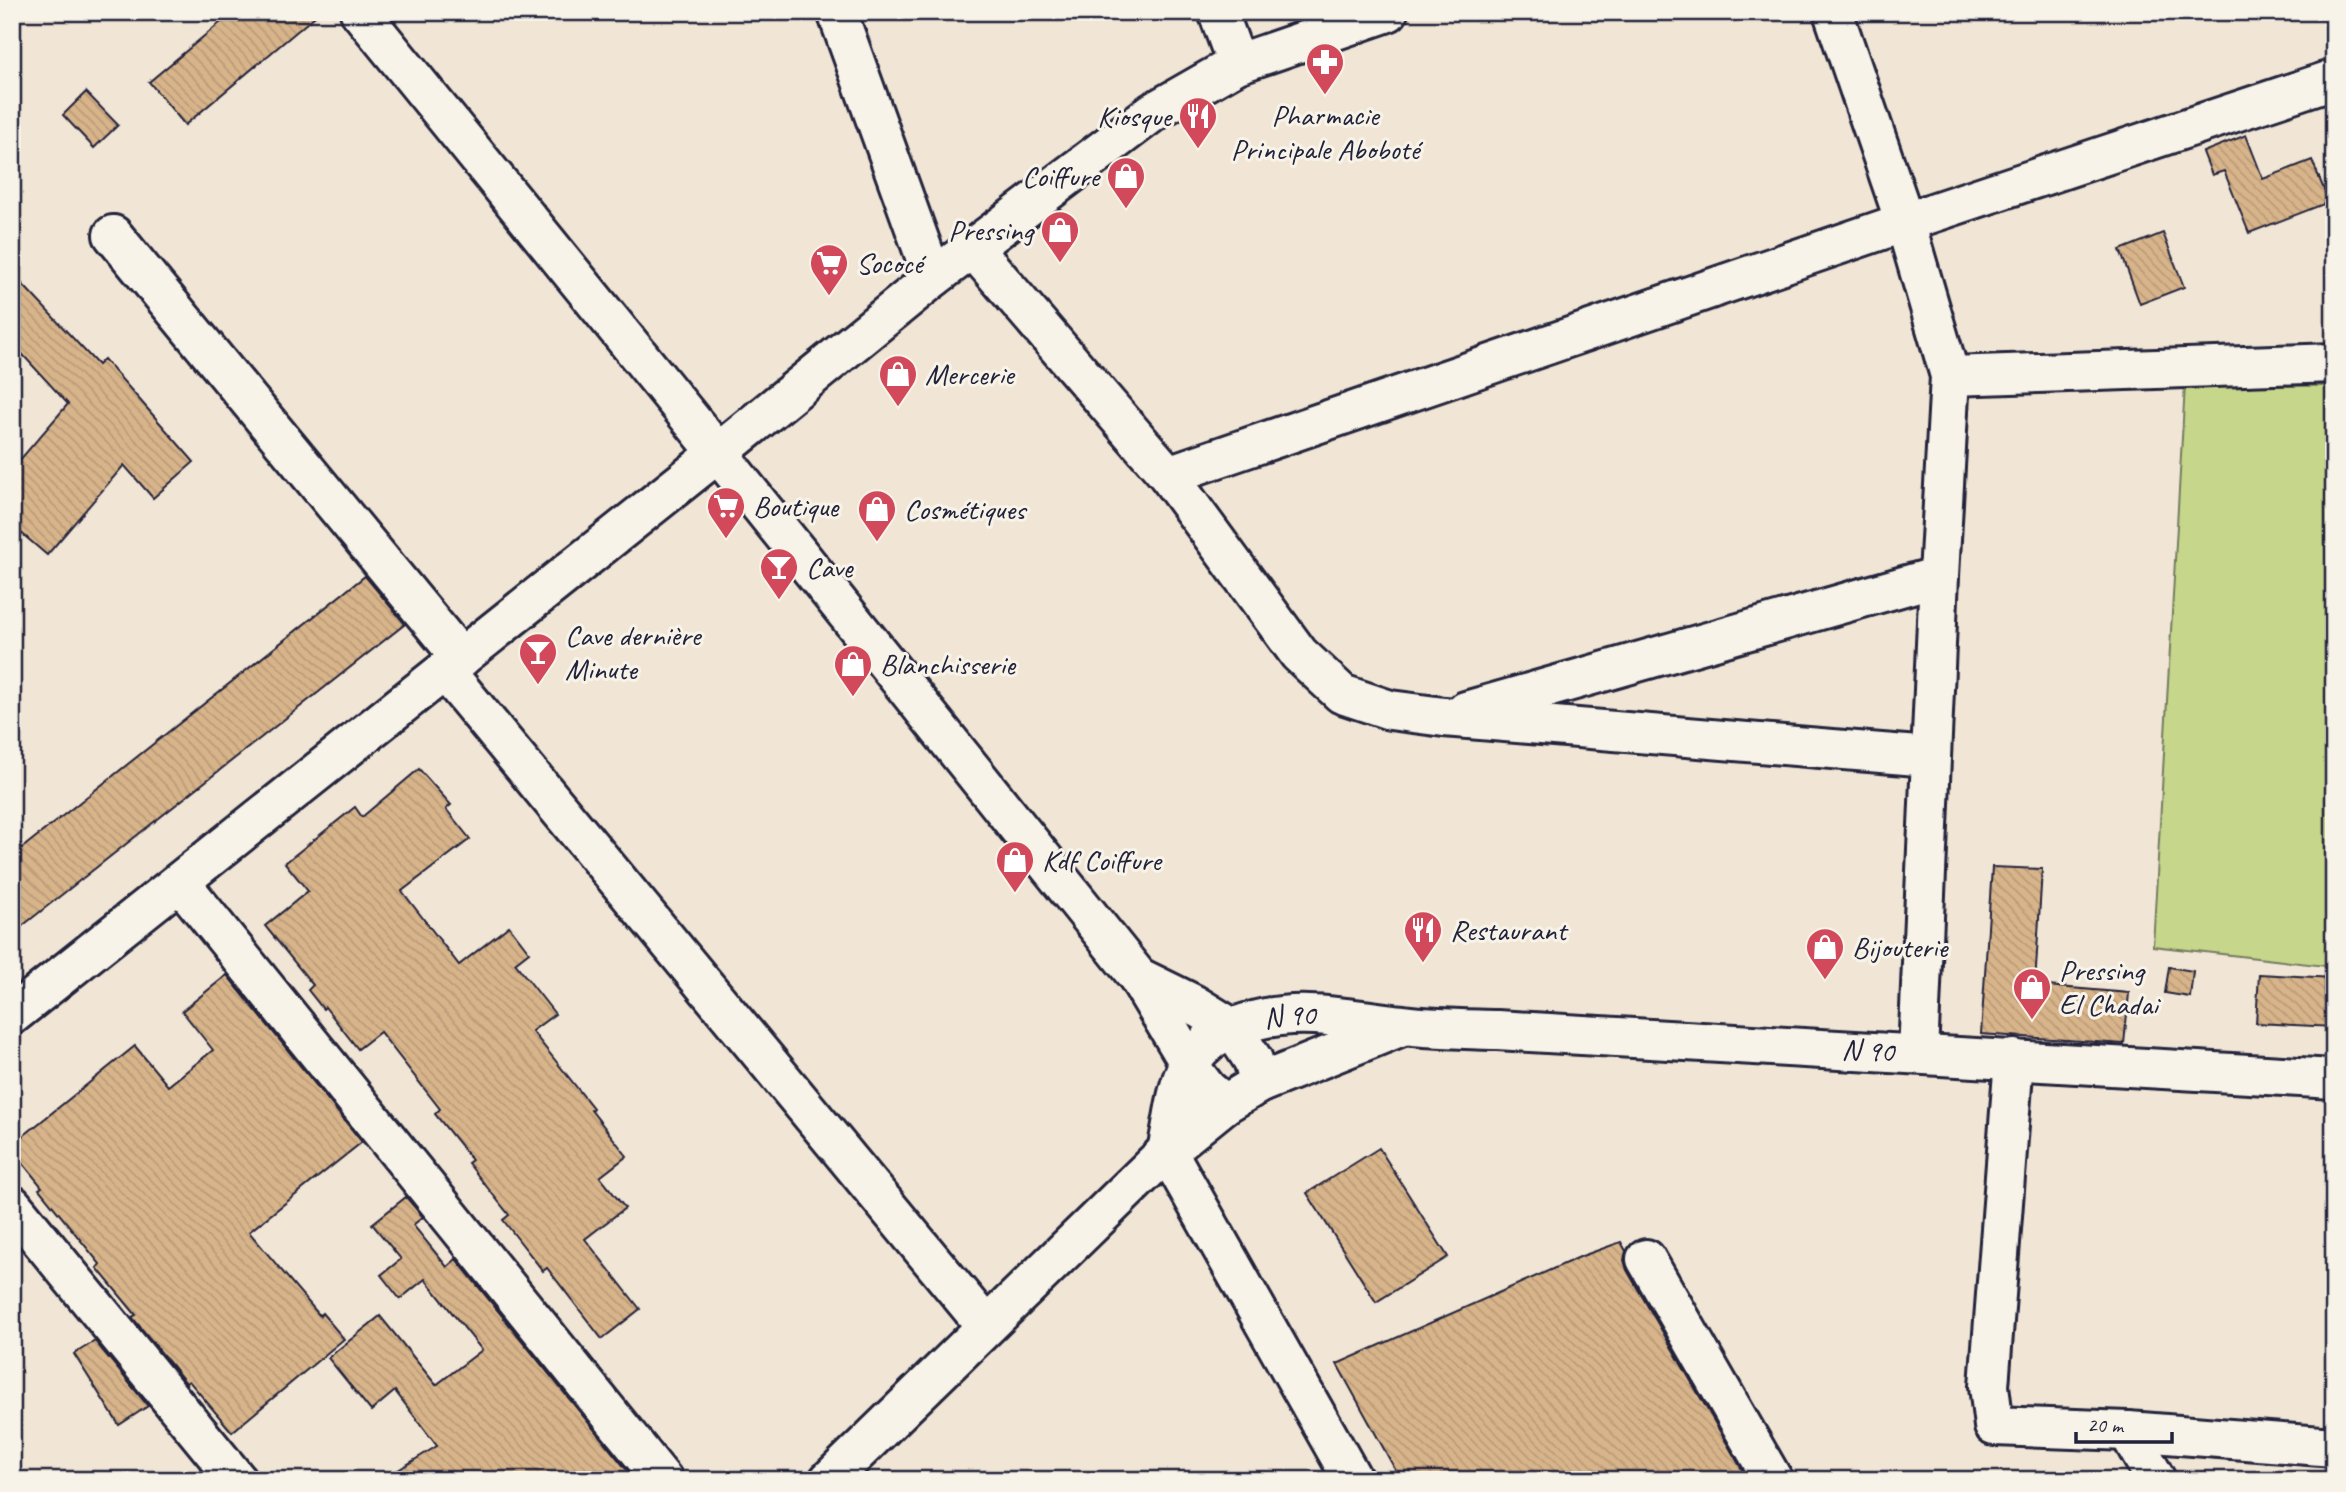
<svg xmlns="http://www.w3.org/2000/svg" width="2346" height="1492" viewBox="0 0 2346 1492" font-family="Caveat,sans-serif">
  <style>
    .green { fill: #c6d68a; stroke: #747c62; stroke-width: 2 }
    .building { fill: url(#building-back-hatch); stroke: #22223b; stroke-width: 2 }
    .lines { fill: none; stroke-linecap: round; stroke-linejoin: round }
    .street-casing { stroke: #22223b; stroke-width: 44 }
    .secondary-casing { stroke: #22223b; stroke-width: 44 }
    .street { stroke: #f7f3e8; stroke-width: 38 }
    .secondary { stroke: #f7f3e8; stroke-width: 38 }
    .labels { text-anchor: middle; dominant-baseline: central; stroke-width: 6; stroke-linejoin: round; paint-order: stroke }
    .poi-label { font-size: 30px; fill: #22223b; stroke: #f7f3e8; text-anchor: start }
    .street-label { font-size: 30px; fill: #22223b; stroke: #f7f3e8 }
  </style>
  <defs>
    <pattern id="building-back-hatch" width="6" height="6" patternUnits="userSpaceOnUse" patternTransform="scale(1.75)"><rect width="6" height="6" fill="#d8b48a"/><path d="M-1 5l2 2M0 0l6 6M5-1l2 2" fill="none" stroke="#b99a78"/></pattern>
  </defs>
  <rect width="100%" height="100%" fill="#f1e6d5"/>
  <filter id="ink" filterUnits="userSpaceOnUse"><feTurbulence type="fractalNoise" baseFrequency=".0143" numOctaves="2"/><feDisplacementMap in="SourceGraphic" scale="14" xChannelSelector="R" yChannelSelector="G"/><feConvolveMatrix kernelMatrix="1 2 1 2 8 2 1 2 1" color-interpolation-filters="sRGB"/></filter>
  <g filter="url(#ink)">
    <!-- green -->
    <polygon class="green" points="2185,385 2334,386 2334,967 2153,946"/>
    <!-- building -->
    <g class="building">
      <polygon points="233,12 320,12 185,125 149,82"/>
      <polygon points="86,92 118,125 94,148 63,115"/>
      <polygon points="2246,135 2263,179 2312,160 2329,202 2249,233 2224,171 2212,175 2203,152"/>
      <polygon points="2163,233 2184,287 2140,304 2120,250"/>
      <polygon points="12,273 98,365 104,359 194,462 153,498 124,465 47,555 12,525 12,469 68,404 12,343"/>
      <polygon points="365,576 405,624 12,934 12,856"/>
      <polygon points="419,769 451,805 446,809 470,839 402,891 459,965 509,926 529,952 515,963 555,1014 532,1031 593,1108 591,1110 627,1156 600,1177 625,1208 585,1239 640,1309 602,1339 547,1268 543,1271 503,1220 509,1215 468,1163 472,1160 435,1114 440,1109 380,1032 358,1049 325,1007 323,1009 308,990 313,985 265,926 308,891 285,863 355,807 362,817"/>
      <polygon points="1992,867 2042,869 2035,985 2129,993 2124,1044 1981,1034"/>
      <polygon points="2169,967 2193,971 2190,997 2165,993"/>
      <polygon points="2259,974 2334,978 2334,1027 2256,1023"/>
      <polygon points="227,975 362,1142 249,1232 320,1316 322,1313 344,1339 232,1432 189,1381 186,1383 132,1317 136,1315 97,1268 100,1264 39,1189 42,1187 12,1150 12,1145 135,1046 168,1086 213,1050 182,1011"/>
      <polygon points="1379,1148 1448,1257 1376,1302 1307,1193"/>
      <polygon points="406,1197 423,1217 413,1225 447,1267 456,1259 635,1480 382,1480 437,1446 395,1391 371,1411 328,1358 380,1316 436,1385 482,1350 425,1279 400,1299 381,1275 401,1259 372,1224"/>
      <polygon points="1621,1242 1626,1251 1624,1260 1627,1270 1748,1480 1401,1480 1337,1364 1582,1256"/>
      <polygon points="95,1341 148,1406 119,1425 74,1354"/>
    </g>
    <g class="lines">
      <defs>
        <g id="street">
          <polyline points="360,12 718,453"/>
          <polyline points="837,12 933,278"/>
          <polyline points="1218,12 1237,64"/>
          <polyline points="1833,12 1905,222 1950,376 1939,576 1918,1054"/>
          <polyline points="113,235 461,658"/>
          <polyline points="972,247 1168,475 1299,654 1342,694 1390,710 1444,717 1930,757"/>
          <polyline points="1950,376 2334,363"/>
          <polyline points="1168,475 1905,222 2334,79"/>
          <polyline points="445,671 986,1326"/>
          <polyline points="1466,711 1939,576"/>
          <polyline points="180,882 663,1480"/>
          <polyline points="2014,1059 1989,1386 1994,1426 2128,1431 2334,1447"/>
          <polyline points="1167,1151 1353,1480"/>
          <polyline points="12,1205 237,1480"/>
          <polyline points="1646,1259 1773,1480"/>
          <polyline points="2128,1431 2156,1480"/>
        </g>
        <g id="secondary">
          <polyline points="718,453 1138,977 1197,1076 1207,1089 1225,1104"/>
          <polyline points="1138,977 1193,1004 1232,1028 1253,1060 1260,1083"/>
          <polyline points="12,1015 718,453 933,278 1153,112 1237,64 1388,12"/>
          <path id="s1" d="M 1167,1151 C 1179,1096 1175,1051 1235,1027 C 1294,1004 1344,1019 1403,1025 C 1434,1029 1466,1029 1497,1030 C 1776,1044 2055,1061 2334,1079"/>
          <polyline points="829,1480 1167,1151 1225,1104 1260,1083 1402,1026"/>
        </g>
      </defs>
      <!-- street casing -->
      <use href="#street" class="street-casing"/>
      <!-- secondary casing -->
      <use href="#secondary" class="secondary-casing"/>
      <!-- street -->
      <use href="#street" class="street"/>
      <!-- secondary -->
      <use href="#secondary" class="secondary"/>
    </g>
  </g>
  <!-- icons -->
  <defs>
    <symbol id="pharmacy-pin" viewBox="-11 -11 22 30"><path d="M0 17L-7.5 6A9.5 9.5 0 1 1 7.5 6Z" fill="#d1495b" stroke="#f7f3e8"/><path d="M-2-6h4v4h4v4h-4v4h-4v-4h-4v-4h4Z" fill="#fff"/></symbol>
    <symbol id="restaurant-pin" viewBox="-11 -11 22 30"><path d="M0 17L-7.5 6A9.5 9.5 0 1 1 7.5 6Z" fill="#d1495b" stroke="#f7f3e8"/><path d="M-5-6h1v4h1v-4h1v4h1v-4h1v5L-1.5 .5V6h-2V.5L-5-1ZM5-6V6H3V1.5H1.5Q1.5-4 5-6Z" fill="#fff"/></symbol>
    <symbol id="shop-pin" viewBox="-11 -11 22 30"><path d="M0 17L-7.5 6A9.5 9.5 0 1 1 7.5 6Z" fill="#d1495b" stroke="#f7f3e8"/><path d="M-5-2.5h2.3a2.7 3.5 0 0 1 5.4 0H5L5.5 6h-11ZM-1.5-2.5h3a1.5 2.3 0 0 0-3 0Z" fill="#fff"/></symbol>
    <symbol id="supermarket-pin" viewBox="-11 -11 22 30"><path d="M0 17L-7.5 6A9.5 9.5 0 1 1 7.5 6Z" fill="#d1495b" stroke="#f7f3e8"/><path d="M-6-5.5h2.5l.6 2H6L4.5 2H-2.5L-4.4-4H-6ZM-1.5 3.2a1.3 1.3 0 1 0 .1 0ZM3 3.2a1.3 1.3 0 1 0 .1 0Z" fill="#fff"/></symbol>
    <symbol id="bar-pin" viewBox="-11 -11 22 30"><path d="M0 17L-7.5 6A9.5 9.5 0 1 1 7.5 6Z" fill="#d1495b" stroke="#f7f3e8"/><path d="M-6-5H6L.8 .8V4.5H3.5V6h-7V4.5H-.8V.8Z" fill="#fff"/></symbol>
  </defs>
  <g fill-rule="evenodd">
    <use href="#pharmacy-pin" x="1303" y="40" width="44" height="60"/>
    <use href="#restaurant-pin" x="1176" y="94" width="44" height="60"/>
    <use href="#shop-pin" x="1104" y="154" width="44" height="60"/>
    <use href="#shop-pin" x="1038" y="208" width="44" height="60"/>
    <use href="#supermarket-pin" x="807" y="241" width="44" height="60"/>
    <use href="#shop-pin" x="876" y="352" width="44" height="60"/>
    <use href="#supermarket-pin" x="704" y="484" width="44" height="60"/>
    <use href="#shop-pin" x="855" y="487" width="44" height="60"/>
    <use href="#bar-pin" x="757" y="545" width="44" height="60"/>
    <use href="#bar-pin" x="516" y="630" width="44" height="60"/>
    <use href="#shop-pin" x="831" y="642" width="44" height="60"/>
    <use href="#shop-pin" x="993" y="838" width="44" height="60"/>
    <use href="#restaurant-pin" x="1401" y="908" width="44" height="60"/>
    <use href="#shop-pin" x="1803" y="925" width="44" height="60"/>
    <use href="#shop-pin" x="2010" y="965" width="44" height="60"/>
  </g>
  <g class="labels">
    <!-- poi labels -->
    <g class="poi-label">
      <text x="1325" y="115" text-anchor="middle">Pharmacie<tspan x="1325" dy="34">Principale Aboboté</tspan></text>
      <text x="1171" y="116" text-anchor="end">Kiosque</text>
      <text x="1099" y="176" text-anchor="end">Coiffure</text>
      <text x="1033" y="230" text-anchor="end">Pressing</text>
      <text x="856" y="263">Sococé</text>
      <text x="925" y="374">Mercerie</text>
      <text x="753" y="506">Boutique</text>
      <text x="904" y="509">Cosmétiques</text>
      <text x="806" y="567">Cave</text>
      <text x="565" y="635">Cave dernière<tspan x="565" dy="34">Minute</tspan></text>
      <text x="880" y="664">Blanchisserie</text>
      <text x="1042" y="860">Kdf Coiffure</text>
      <text x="1450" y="930">Restaurant</text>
      <text x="1852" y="947">Bijouterie</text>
      <text x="2059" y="970">Pressing<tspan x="2059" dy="34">El Chadai</tspan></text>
    </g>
    <!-- street labels -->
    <g class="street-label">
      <text stroke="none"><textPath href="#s1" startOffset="206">N 90</textPath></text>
      <text stroke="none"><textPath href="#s1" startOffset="786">N 90</textPath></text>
    </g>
  </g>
  <!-- margin -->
  <rect width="2346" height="1492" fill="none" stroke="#f7f3e8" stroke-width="42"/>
  <rect x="21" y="21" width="2304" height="1450" fill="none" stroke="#22223b" stroke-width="2.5" filter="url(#ink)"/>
  <!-- scale -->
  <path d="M2076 1432v10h96v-10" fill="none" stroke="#22223b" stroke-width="3.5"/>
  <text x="2087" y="1432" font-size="21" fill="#22223b" stroke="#f7f3e8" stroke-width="5" paint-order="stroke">20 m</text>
</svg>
